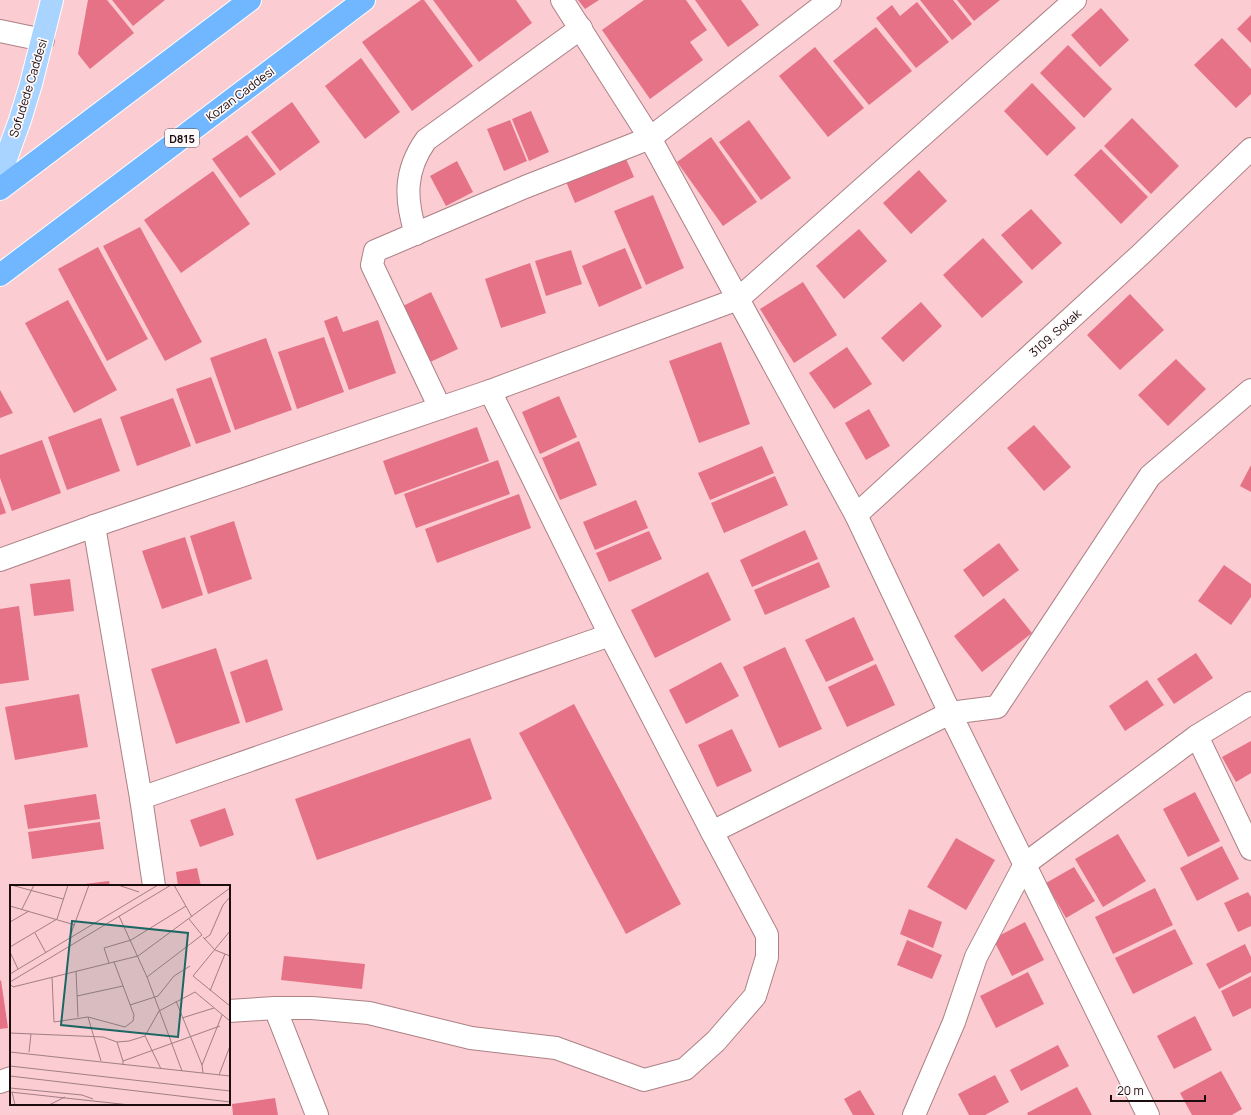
<svg xmlns="http://www.w3.org/2000/svg" width="1251" height="1115" viewBox="0 0 1251 1115" font-family="Manrope,sans-serif">
  <style>
    .building { fill: #e57287 }
    .lines { fill: none; stroke-linecap: round; stroke-linejoin: round }
    .minor-casing { stroke: #ac8186; stroke-width: 24 }
    .major-casing { stroke: #fff; stroke-width: 24 }
    .highway-casing { stroke: #fff; stroke-width: 24 }
    .minor { stroke: #fff; stroke-width: 22 }
    .major { stroke: #a9d4ff; stroke-width: 22 }
    .highway { stroke: #70b7ff; stroke-width: 22 }
    .labels { text-anchor: middle; dominant-baseline: central; stroke-width: 3.5; stroke-linejoin: round; paint-order: stroke }
    .shield { fill: #fef9fa; stroke: #5f5355; stroke-width: 1 }
    .shield-label { font-size: 11px; font-weight: bold; fill: #1b0c0e }
    .street-label { font-size: 12px; fill: #1b0c0e; stroke: #fef9fa }
    .inset-road { fill: none; stroke: #a17f83; stroke-width: 1 }
    .view { fill: #1b6764; fill-opacity: 0.15; stroke: #1b6764; stroke-width: 2 }
    .inset-edge { fill: none; stroke: #1b0c0e; stroke-width: 2 }
  </style>
  <rect width="100%" height="100%" fill="#fbccd1"/>
  <!-- building -->
  <g class="building">
    <polygon points="88,0 107,0 134,33 90,69 78,54"/>
    <polygon points="112,0 165,0 133,26"/>
    <polygon points="421,0 424,0 473,66 412,111 362,42"/>
    <polygon points="433,0 516,0 532,23 479,62"/>
    <polygon points="578,0 599,0 585,9"/>
    <polygon points="644,0 686,0 707,30 690,42 703,60 650,99 602,30"/>
    <polygon points="695,0 741,0 759,25 728,47"/>
    <polygon points="920,0 953,0 972,24 952,40"/>
    <polygon points="957,0 1000,0 974,21"/>
    <polygon points="917,2 949,42 916,68 876,18 892,5 900,16"/>
    <polygon points="1101,8 1129,40 1100,67 1071,35"/>
    <polygon points="1251,15 1251,43 1237,29"/>
    <polygon points="876,27 912,71 869,105 833,61"/>
    <polygon points="1222,38 1251,69 1251,94 1236,108 1194,65"/>
    <polygon points="1068,45 1112,89 1084,118 1040,73"/>
    <polygon points="815,47 864,108 828,137 779,76"/>
    <polygon points="361,58 400,112 365,139 325,86"/>
    <polygon points="1032,83 1076,128 1047,156 1004,111"/>
    <polygon points="292,102 320,142 280,171 251,132"/>
    <polygon points="531,111 549,152 529,161 512,119"/>
    <polygon points="1132,118 1179,166 1151,194 1104,146"/>
    <polygon points="510,120 527,161 504,171 487,129"/>
    <polygon points="749,120 791,178 761,200 719,142"/>
    <polygon points="247,135 276,174 240,198 212,159"/>
    <polygon points="711,137 757,202 723,226 677,162"/>
    <polygon points="1101,149 1148,197 1121,224 1074,175"/>
    <polygon points="623,152 634,177 575,203 564,177"/>
    <polygon points="457,161 473,192 446,206 430,176"/>
    <polygon points="919,170 947,201 911,234 883,203"/>
    <polygon points="213,171 250,224 181,273 144,220"/>
    <polygon points="653,195 684,268 646,285 614,211"/>
    <polygon points="1031,209 1062,243 1032,270 1001,235"/>
    <polygon points="140,227 202,342 165,361 103,246"/>
    <polygon points="859,229 887,261 844,299 816,266"/>
    <polygon points="983,238 1023,282 982,318 943,275"/>
    <polygon points="98,247 148,339 107,361 58,269"/>
    <polygon points="625,248 642,288 599,307 582,266"/>
    <polygon points="571,250 582,284 546,296 535,261"/>
    <polygon points="530,263 546,313 501,328 485,279"/>
    <polygon points="803,282 837,335 794,363 760,309"/>
    <polygon points="431,292 458,349 426,364 399,308"/>
    <polygon points="1130,294 1164,330 1120,370 1087,335"/>
    <polygon points="68,300 117,390 74,413 25,323"/>
    <polygon points="921,302 942,326 903,362 881,338"/>
    <polygon points="337,316 343,332 378,320 396,373 349,390 324,321"/>
    <polygon points="324,337 344,392 297,409 278,352"/>
    <polygon points="266,338 292,410 235,430 210,358"/>
    <polygon points="721,342 750,424 699,443 669,361"/>
    <polygon points="847,347 872,384 834,409 809,373"/>
    <polygon points="1176,359 1206,389 1168,426 1138,395"/>
    <polygon points="211,377 231,432 196,444 176,389"/>
    <polygon points="0,390 13,413 0,418"/>
    <polygon points="559,396 577,437 540,454 522,412"/>
    <polygon points="173,398 191,446 137,466 120,417"/>
    <polygon points="869,409 890,446 866,460 845,423"/>
    <polygon points="101,418 120,471 67,490 48,437"/>
    <polygon points="1034,425 1071,467 1044,491 1007,448"/>
    <polygon points="477,427 489,461 395,495 383,461"/>
    <polygon points="42,440 61,493 12,511 0,478 0,455"/>
    <polygon points="579,441 597,485 560,500 542,458"/>
    <polygon points="762,446 774,473 710,500 698,473"/>
    <polygon points="498,460 510,494 416,528 404,494"/>
    <polygon points="1251,465 1251,492 1240,486"/>
    <polygon points="775,476 788,505 724,533 711,503"/>
    <polygon points="519,494 531,528 437,563 425,529"/>
    <polygon points="0,496 6,513 0,515"/>
    <polygon points="636,500 648,528 595,550 583,522"/>
    <polygon points="234,521 252,579 208,594 190,536"/>
    <polygon points="805,530 818,559 752,587 740,560"/>
    <polygon points="649,531 662,559 609,582 596,553"/>
    <polygon points="185,537 203,595 162,609 142,551"/>
    <polygon points="999,543 1019,570 983,597 963,570"/>
    <polygon points="819,562 830,587 765,615 754,590"/>
    <polygon points="1224,565 1251,584 1251,597 1231,625 1198,601"/>
    <polygon points="708,572 731,620 655,658 631,610"/>
    <polygon points="70,579 74,611 34,616 30,584"/>
    <polygon points="1004,598 1032,633 982,672 954,636"/>
    <polygon points="19,606 29,680 0,684 0,609"/>
    <polygon points="854,617 874,660 826,682 805,640"/>
    <polygon points="785,647 822,729 779,748 743,667"/>
    <polygon points="216,648 240,723 176,744 151,669"/>
    <polygon points="1196,653 1213,678 1174,704 1157,679"/>
    <polygon points="267,659 283,710 246,723 230,672"/>
    <polygon points="721,662 739,696 686,724 669,690"/>
    <polygon points="876,664 895,705 847,727 828,687"/>
    <polygon points="1147,680 1164,705 1125,731 1109,706"/>
    <polygon points="79,694 88,747 15,760 5,707"/>
    <polygon points="574,704 681,904 626,934 519,733"/>
    <polygon points="732,729 752,771 717,787 698,745"/>
    <polygon points="470,738 492,799 317,860 295,799"/>
    <polygon points="1251,741 1251,773 1236,782 1222,757"/>
    <polygon points="1195,792 1220,841 1188,857 1163,809"/>
    <polygon points="96,794 100,819 28,829 24,805"/>
    <polygon points="225,808 234,835 200,847 190,820"/>
    <polygon points="100,822 104,849 32,859 28,832"/>
    <polygon points="1118,834 1146,881 1103,907 1075,859"/>
    <polygon points="956,838 995,860 966,910 927,887"/>
    <polygon points="1222,846 1239,879 1197,901 1180,868"/>
    <polygon points="1074,867 1095,901 1066,918 1046,883"/>
    <polygon points="197,868 201,886 178,886 176,872"/>
    <polygon points="109,881 110,886 77,886 77,885"/>
    <polygon points="1155,888 1173,925 1113,954 1095,917"/>
    <polygon points="1248,892 1251,897 1251,926 1238,932 1224,903"/>
    <polygon points="909,909 942,922 933,948 900,934"/>
    <polygon points="1025,922 1044,960 1012,976 993,939"/>
    <polygon points="1175,929 1193,964 1133,994 1115,958"/>
    <polygon points="907,940 942,955 932,979 897,965"/>
    <polygon points="1245,944 1251,957 1251,972 1219,989 1206,964"/>
    <polygon points="284,956 365,964 362,989 281,980"/>
    <polygon points="1028,972 1044,1004 996,1028 980,996"/>
    <polygon points="1251,976 1251,1008 1233,1017 1221,991"/>
    <polygon points="1,980 8,1028 0,1029 0,981"/>
    <polygon points="1195,1016 1212,1050 1174,1069 1157,1036"/>
    <polygon points="1058,1045 1069,1066 1021,1091 1010,1070"/>
    <polygon points="1221,1071 1242,1109 1232,1115 1192,1115 1180,1093"/>
    <polygon points="995,1075 1009,1102 985,1115 969,1115 958,1094"/>
    <polygon points="1077,1087 1092,1115 1028,1115 1027,1113"/>
    <polygon points="860,1090 875,1115 853,1115 844,1099"/>
    <polygon points="275,1098 278,1115 233,1115 232,1104"/>
  </g>
  <g class="lines">
    <defs>
      <g id="minor">
        <polyline points="562,0 650,138 856,515 950,713 1148,1115"/>
        <polyline points="0,31 43,40"/>
        <path d="M 416,234 C 405,199 404,171 426,140 L 581,28"/>
        <polyline points="440,408 372,265 375,251 525,187 650,138 830,0"/>
        <polyline points="856,515 1139,256 1251,149"/>
        <polyline points="94,526 141,798 154,886"/>
        <polyline points="0,560 94,526 490,391 738,299 1075,0"/>
        <polyline points="1197,736 1251,849"/>
        <polyline points="141,798 610,635"/>
        <polyline points="712,832 950,713 997,707 1150,476 1251,390"/>
        <polyline points="275,1008 317,1115"/>
        <polyline points="229,1011 275,1008 312,1008 369,1013 471,1038 556,1048 644,1080 685,1069 716,1041 755,996 767,957 767,935 712,832 610,635 490,391"/>
        <polyline points="0,1082 11,1078"/>
        <polyline points="914,1115 954,1022 976,957 1025,864 1197,736 1251,703"/>
      </g>
      <polyline id="major" points="0,175 20,120 31,84 52,0"/>
      <g id="highway">
        <polyline points="0,189 250,0"/>
        <polyline points="0,275 364,0"/>
      </g>
    </defs>
    <!-- minor casing -->
    <use href="#minor" class="minor-casing"/>
    <!-- major casing -->
    <use href="#major" class="major-casing"/>
    <!-- highway casing -->
    <use href="#highway" class="highway-casing"/>
    <!-- minor -->
    <use href="#minor" class="minor"/>
    <!-- major -->
    <use href="#major" class="major"/>
    <!-- highway -->
    <use href="#highway" class="highway"/>
  </g>
  <g class="labels">
    <!-- shield labels -->
    <rect class="shield" x="165" y="129" width="34" height="18" rx="3"/>
    <g class="shield-label">
      <text x="182" y="138">D815</text>
    </g>
    <!-- street labels -->
    <g class="street-label">
      <text transform="translate(28 88) rotate(-73)">Sofudede Caddesi</text>
      <text transform="translate(240 94) rotate(-37)">Kozan Caddesi</text>
      <text transform="translate(1055 333) rotate(-42)">3109. Sokak</text>
    </g>
  </g>
  <!-- overview -->
  <g transform="translate(10 885)">
    <rect width="220" height="220" fill="#fbccd1"/>
    <path class="inset-road" d="M 1,0 L 53,14M 108,0 L 129,7M 164,0 L 182,32M 0,21 L 65,40M 12,24 L 24,0M 109,31 L 137,92 L 172,186M 0,37 L 19,26M 220,46 L 183,91 L 220,121M 25,48 L 36,68M 193,52 L 205,65 L 220,71M 59,54 L 79,0M 194,54 L 200,50 L 213,20 L 220,12M 0,62 L 47,34 L 58,0M 0,67 L 8,84M 99,78 L 94,63 L 121,55 L 176,21M 66,86 L 68,132M 0,89 L 148,0M 42,92 L 44,137 L 78,132 L 115,142 L 123,136 L 124,130 L 104,77M 137,92 L 192,50 L 179,34M 0,97 L 161,0M 0,99 L 3,102 L 128,71 L 220,3M 200,106 L 215,69M 67,111 L 113,101M 166,116 L 192,180M 120,120 L 148,111 L 164,91 L 180,81M 78,132 L 91,176M 172,133 L 204,123M 0,148 L 93,152 L 107,157 L 119,156 L 135,151 L 149,126 L 185,107 L 220,136M 135,151 L 151,184M 107,157 L 113,176M 0,167 L 220,191M 19,167 L 21,149M 113,180 L 113,176 L 210,141M 0,181 L 220,206M 193,188 L 192,180 L 212,130M 209,190 L 220,161M 0,191 L 220,217M 0,203 L 72,210 L 83,214M 0,207 L 120,220M 2,207 L 5,220M 39,220 L 55,212"/>
    <path class="view" d="M 62,36 L 178,48 L 168,152 L 51,140 Z"/>
    <rect width="220" height="220" class="inset-edge"/>
  </g>
  <!-- scale -->
  <path d="M1111 1095v6h94v-6" fill="none" stroke="#1b0c0e" stroke-width="2"/>
  <text x="1117" y="1095" font-size="12" fill="#1b0c0e" stroke="#fef9fa" stroke-width="3" paint-order="stroke">20 m</text>
</svg>
